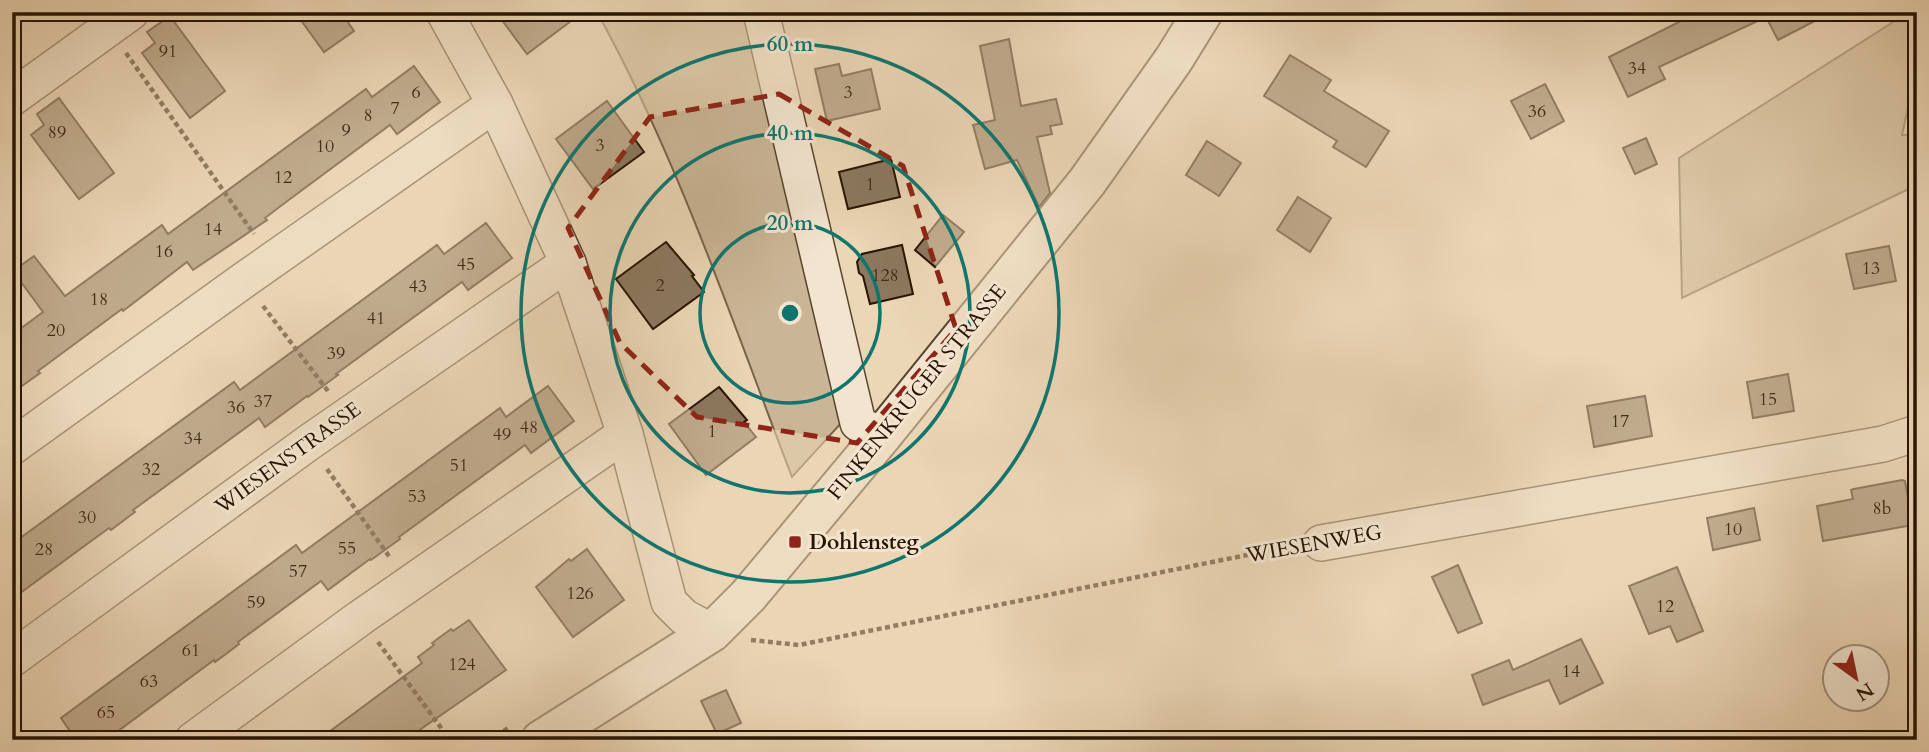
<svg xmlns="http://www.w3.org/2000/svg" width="1929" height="752" viewBox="0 0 1929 752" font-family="Cardo,serif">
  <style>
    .green { fill: #cab596; stroke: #78644b; stroke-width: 2 }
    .building { fill: #8c785e; stroke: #261300; stroke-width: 2 }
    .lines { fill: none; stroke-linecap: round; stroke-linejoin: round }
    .minor-casing { stroke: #57442d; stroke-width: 38 }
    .tertiary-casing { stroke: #57442d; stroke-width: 42 }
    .path { stroke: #261300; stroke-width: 4.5; stroke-dasharray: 5 3.5; stroke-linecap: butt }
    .minor { stroke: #f2e4cf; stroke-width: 35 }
    .tertiary { stroke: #f2e4cf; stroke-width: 38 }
    .marked { fill: none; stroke: #8f2418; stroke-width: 5; stroke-dasharray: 14 9; stroke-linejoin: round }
    .ring { fill: none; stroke: #0f766e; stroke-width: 3.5 }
    .poi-dot { fill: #8f2418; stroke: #f2e4cf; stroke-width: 2.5 }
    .labels { text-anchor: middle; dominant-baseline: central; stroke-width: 6; stroke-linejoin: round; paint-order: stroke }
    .number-label { font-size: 18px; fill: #402c18 }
    .street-label { font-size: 21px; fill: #261300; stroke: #f2e4cf }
    .poi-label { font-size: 21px; font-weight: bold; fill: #261300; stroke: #f2e4cf; text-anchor: start }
    .centre { fill: #0f766e; stroke: #f2e4cf; stroke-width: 3.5 }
    .ring-label { font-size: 21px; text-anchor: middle; font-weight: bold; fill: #0f766e; stroke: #f2e4cf; stroke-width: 6; stroke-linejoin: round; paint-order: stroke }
  </style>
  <rect width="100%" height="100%" fill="#ebd6b5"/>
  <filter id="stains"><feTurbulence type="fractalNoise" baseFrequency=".00286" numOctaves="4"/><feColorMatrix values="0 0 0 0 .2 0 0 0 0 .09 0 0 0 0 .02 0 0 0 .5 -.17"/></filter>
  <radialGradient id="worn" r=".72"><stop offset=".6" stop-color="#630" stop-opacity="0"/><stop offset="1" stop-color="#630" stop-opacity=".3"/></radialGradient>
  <!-- green -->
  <g class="green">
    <path d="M 597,12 L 748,12 L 843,421 L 792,477 C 732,321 678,159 597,12 Z"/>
    <polygon points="1909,12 1917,12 1917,95 1910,98 1902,135 1917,135 1917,185 1682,298 1679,158"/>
  </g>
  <!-- building -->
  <g class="building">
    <polygon points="295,12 341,12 354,31 324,52"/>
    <polygon points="496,12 583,12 527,54"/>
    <polygon points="1677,12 1832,12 1778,40 1766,17 1659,67 1665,79 1628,97 1609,57 1681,21"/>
    <polygon points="170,16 225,91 190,118 142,53 155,43 147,32"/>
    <polygon points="1009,39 1021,106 1056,99 1062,124 1050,126 1052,134 1037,137 1050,193 1039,207 1017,160 985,169 973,125 995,120 980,46"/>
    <polygon points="1290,55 1331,80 1324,91 1389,131 1366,167 1333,147 1337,141 1264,96"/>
    <polygon points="839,64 842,76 871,69 880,109 827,121 815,69"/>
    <polygon points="414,66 440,102 397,134 390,125 286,202 265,218 267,220 193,270 187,262 123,311 122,309 38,371 40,373 12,393 12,335 43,312 13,271 34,256 65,296 162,225 168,234 366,89 372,97"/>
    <polygon points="1545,84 1564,121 1531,139 1511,101"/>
    <polygon points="59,98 114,173 79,199 31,135 44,125 37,114"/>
    <polygon points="607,101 644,152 593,189 556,139"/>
    <polygon points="1646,138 1657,164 1635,174 1623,148"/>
    <polygon points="1207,141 1241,163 1219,196 1186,175"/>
    <polygon points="891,159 900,197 848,209 839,172"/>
    <polygon points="1298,197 1331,218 1310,252 1277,230"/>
    <polygon points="943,215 964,232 935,267 915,250"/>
    <polygon points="486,223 512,258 468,290 462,282 336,374 338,375 308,397 307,396 265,427 259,418 133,510 135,512 111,530 109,528 12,599 12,544 234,382 240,390 437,245 444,254"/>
    <polygon points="666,242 694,275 692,276 704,292 653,329 616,279"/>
    <polygon points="902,245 913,294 870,304 863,276 859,273 857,262 862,254"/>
    <polygon points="1889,246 1896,281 1854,289 1846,254"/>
    <polygon points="1788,374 1794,411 1753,418 1747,382"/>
    <polygon points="548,386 574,421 531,453 525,445 399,537 400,539 371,560 370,559 328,590 321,581 238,642 239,644 226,654 215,662 214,660 106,740 76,740 61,718 296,545 302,553 500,408 506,417"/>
    <polygon points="719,387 747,420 744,422 756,437 706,475 669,424"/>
    <polygon points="1645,396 1652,436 1594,447 1587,406"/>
    <polygon points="1902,480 1905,481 1913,525 1823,541 1817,506 1853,499 1851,490 1854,489"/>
    <polygon points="1754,508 1760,540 1713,550 1707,518"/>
    <polygon points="587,549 624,600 573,637 536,587 569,559 571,561"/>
    <polygon points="1458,565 1482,623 1458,633 1432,577"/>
    <polygon points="1677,567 1703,631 1677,642 1670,626 1649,634 1629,586"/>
    <polygon points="469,620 506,670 405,740 318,740 422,663 418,657 434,645 432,643 451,629 453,631"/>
    <polygon points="1581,639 1603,683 1560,704 1549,680 1483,705 1472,675 1509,660 1513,670"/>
    <polygon points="726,690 741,723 717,734 701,701"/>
  </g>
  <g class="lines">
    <defs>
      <g id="minor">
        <polyline points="444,12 495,104 568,263 625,434 669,602 684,617 712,632"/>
        <polyline points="761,12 858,423 881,437"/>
        <polyline points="12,98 131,12"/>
        <polyline points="12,447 244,280 495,104"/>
        <polyline points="1321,543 1883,444 1917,433"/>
        <polyline points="12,659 308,443 568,263"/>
        <polyline points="193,740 360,618 625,434"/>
      </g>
      <polyline id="tertiary" points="541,740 712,632 748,596 881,437 1087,182 1174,59 1203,12"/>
    </defs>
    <!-- minor casing -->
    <use href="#minor" class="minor-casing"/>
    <!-- tertiary casing -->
    <use href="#tertiary" class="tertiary-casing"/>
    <!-- path -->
    <g class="path">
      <polyline points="126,53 254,234"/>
      <polyline points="263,306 328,391"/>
      <polyline points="327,469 391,559"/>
      <polyline points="751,640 799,645 1292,546"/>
      <polyline points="378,642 450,740"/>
      <polyline points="489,740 510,727"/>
    </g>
    <!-- minor -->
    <use href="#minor" class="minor"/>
    <!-- tertiary -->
    <use href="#tertiary" class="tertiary"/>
  </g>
  <!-- marked area -->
  <path d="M0 0H1929V752H0ZM 779,94 L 903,166 L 956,329 L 857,443 L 697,417 L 620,343 L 568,228 L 650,117 Z" fill="#ebd6b5" fill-opacity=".55" fill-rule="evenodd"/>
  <path class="marked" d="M 779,94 L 903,166 L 956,329 L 857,443 L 697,417 L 620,343 L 568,228 L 650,117 Z"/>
  <!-- distance rings -->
  <g class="ring">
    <circle cx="790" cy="313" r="90"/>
    <circle cx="790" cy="313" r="180"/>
    <circle cx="790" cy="313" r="269"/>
  </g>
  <!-- markers -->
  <rect class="poi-dot" x="788" y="535" width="14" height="14" rx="3.5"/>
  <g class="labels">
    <!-- number labels -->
    <g class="number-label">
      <text x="168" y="51">91</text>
      <text x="1637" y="68">34</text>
      <text x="416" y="92">6</text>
      <text x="848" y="92">3</text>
      <text x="395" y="108">7</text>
      <text x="1537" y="111">36</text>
      <text x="368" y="115">8</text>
      <text x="346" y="130">9</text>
      <text x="57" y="132">89</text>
      <text x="600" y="145">3</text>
      <text x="325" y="146">10</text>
      <text x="283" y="177">12</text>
      <text x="870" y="184">1</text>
      <text x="213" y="229">14</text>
      <text x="164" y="251">16</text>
      <text x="466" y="264">45</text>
      <text x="1871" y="268">13</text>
      <text x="885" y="275">128</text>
      <text x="660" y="285">2</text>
      <text x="418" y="286">43</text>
      <text x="99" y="299">18</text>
      <text x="376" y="318">41</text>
      <text x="56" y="330">20</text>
      <text x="336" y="353">39</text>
      <text x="1768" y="399">15</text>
      <text x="263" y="401">37</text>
      <text x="236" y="407">36</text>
      <text x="1620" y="421">17</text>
      <text x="529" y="427">48</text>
      <text x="712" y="431">1</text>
      <text x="502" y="434">49</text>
      <text x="193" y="438">34</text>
      <text x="459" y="465">51</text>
      <text x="151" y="469">32</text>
      <text x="417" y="496">53</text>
      <text x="1882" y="508">8b</text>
      <text x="87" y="517">30</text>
      <text x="1733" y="529">10</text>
      <text x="347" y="548">55</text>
      <text x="44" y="549">28</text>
      <text x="298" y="571">57</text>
      <text x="580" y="593">126</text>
      <text x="256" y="602">59</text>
      <text x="1665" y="606">12</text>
      <text x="191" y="650">61</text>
      <text x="462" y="664">124</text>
      <text x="1571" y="671">14</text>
      <text x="149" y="681">63</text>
      <text x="106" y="712">65</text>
    </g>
    <!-- street labels -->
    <g class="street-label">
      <text transform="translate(917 392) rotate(-51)">FINKENKRUGER STRASSE</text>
      <text transform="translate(288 458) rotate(-36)">WIESENSTRASSE</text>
      <text transform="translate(1314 544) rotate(-10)">WIESENWEG</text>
    </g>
    <!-- poi labels -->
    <g class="poi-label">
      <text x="809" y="542">Dohlensteg</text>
    </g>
  </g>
  <circle cx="790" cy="313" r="10" class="centre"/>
  <g class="ring-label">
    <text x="790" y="51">60 m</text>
    <text x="790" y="140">40 m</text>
    <text x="790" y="230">20 m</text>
  </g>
  <!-- margin -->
  <rect width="1929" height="752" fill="none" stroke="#ebd6b5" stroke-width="42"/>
  <rect x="14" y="14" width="1901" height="724" fill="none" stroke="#261300" stroke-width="3.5"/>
  <rect x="21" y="21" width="1887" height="710" fill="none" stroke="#261300" stroke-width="2"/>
  <!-- north arrow -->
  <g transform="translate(1856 678) rotate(147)"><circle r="33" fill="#f2e4cf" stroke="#a0907c" stroke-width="2"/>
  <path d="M0-5L12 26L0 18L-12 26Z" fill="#8f2418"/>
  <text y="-10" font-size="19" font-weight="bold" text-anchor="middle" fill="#261300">N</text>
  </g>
  <rect width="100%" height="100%" filter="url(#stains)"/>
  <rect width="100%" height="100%" fill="url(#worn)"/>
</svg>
